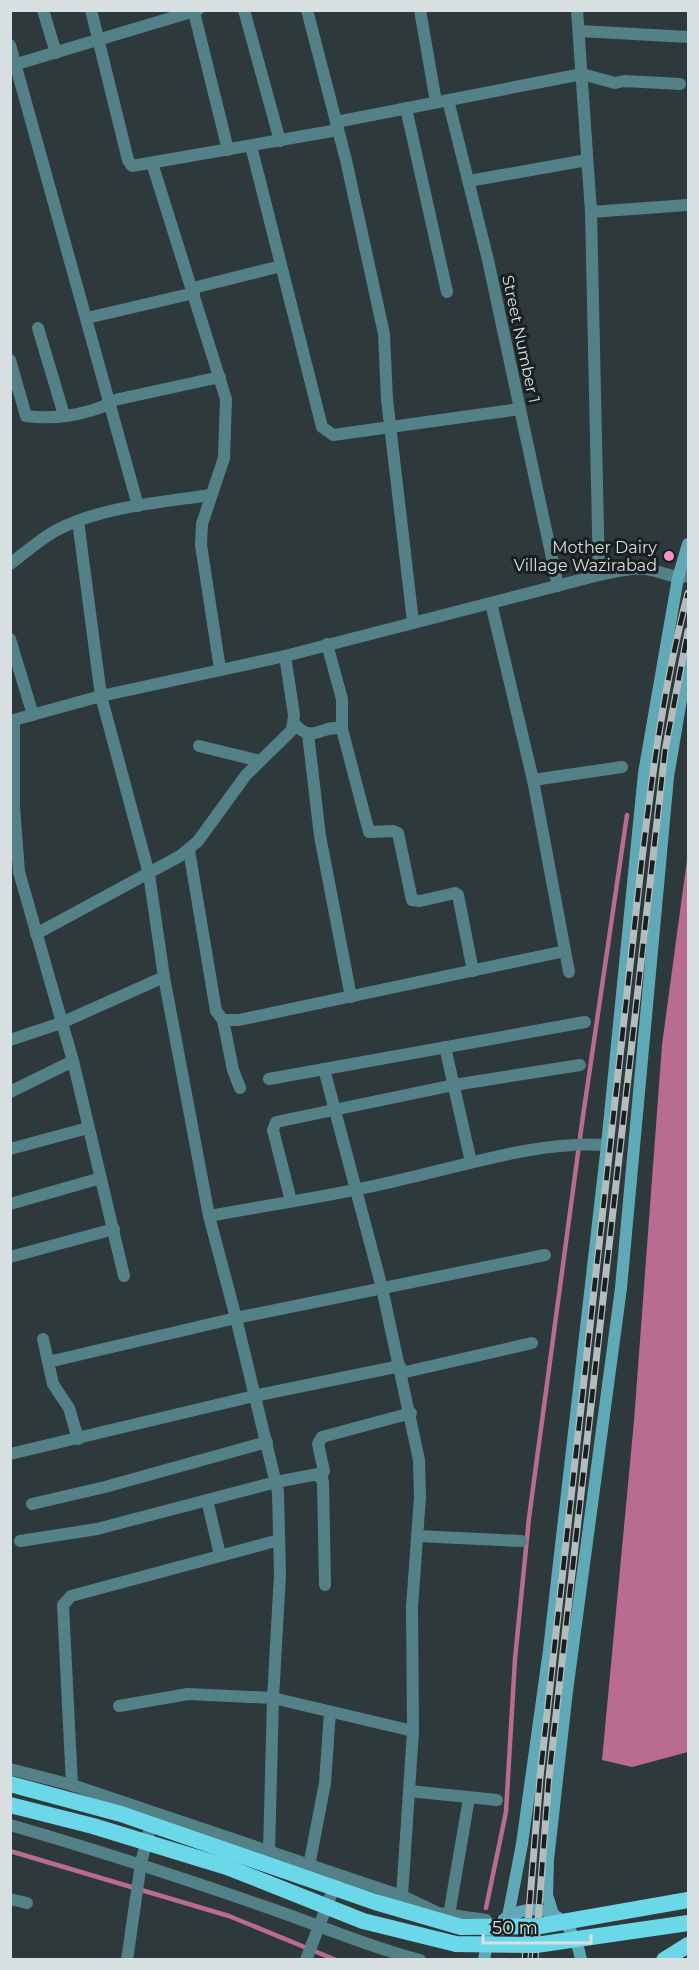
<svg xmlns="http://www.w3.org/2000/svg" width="699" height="1970" viewBox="0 0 699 1970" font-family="Montserrat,sans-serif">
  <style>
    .water { fill: #ba6b92 }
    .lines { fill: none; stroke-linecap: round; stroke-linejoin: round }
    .stream { stroke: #ba6b92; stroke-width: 4.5 }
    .minor { stroke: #548088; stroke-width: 12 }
    .tertiary { stroke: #548088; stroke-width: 12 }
    .secondary { stroke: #60a9b6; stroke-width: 12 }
    .trunk { stroke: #6ad8e9; stroke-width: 16 }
    .rail-casing { stroke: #b4bdbe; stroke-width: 7 }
    .rail { stroke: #1a1f20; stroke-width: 4.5; stroke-dasharray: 14; stroke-linecap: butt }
    .trunk-bridge { stroke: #6ad8e9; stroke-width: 16 }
    .poi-dot { fill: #fb8fc5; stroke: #1a1f20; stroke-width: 2 }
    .labels { text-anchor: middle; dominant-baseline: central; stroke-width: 6; stroke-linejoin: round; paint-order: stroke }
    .street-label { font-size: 16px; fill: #d7dfe0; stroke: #1a1f20 }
    .poi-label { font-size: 16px; fill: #d7dfe0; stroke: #1a1f20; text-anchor: end }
  </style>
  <rect width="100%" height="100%" fill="#2d393b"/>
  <!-- water -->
  <polygon class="water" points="688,852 688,1752 632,1767 602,1760 634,1421 662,1045"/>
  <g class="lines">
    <!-- stream -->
    <g class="stream">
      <polyline points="10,1851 229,1916 336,1960"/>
      <polyline points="486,1908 506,1812 515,1659 529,1518 582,1123 627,815"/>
    </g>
    <!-- minor -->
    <g class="minor">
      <polyline points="43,10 56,53"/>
      <polyline points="91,10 128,160 132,166 338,130"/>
      <polyline points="244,10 280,141"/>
      <polyline points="307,10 346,160 384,334 387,399 413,622"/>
      <polyline points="420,10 436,102"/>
      <polyline points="577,10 591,212 599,575"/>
      <polyline points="194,12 228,150"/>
      <polyline points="580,31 688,37"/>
      <polyline points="10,45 138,506"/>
      <polyline points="10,66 198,10"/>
      <polyline points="448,100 488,260 558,586"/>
      <polyline points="406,108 447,292"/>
      <polyline points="336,122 582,74 615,83 624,81 680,84"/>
      <polyline points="251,146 322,427 333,435 520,409"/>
      <polyline points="152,163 226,399 224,458 202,524 201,545 220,669"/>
      <polyline points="469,181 587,160"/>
      <polyline points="591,212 688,205"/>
      <polyline points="193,288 281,266"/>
      <polyline points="87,318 194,293"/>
      <polyline points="38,328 64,415"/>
      <path d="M 10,360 L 26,416 C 54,420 85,415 111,403"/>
      <polyline points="110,401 220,377"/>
      <polyline points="78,521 101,696 149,874 164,977 209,1216 236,1318 545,1255"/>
      <path d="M 10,564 C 25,553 39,540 55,531 C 99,507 162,502 211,495"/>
      <polyline points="491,603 533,780 569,972"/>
      <polyline points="10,639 33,715"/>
      <polyline points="327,644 342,699 342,729"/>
      <polyline points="14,720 14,806 19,872 73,1061 124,1276"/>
      <path d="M 294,723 C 313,746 322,723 342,729 L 369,832 L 393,831 L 398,833 L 412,900 L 420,901 L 455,893 L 458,895 L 473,971"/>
      <polyline points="308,734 320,836 351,997"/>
      <polyline points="199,746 260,761"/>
      <polyline points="533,780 622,767"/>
      <polyline points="189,850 216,1011 223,1020 239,1020 565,951"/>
      <polyline points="36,934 180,856 198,841 246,775 292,730 294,715 285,656"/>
      <polyline points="223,1020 233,1070 240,1088"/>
      <polyline points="10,1040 61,1023 164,977"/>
      <polyline points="445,1047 471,1162"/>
      <polyline points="324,1069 382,1288 419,1460 420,1497 412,1607 413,1731 402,1896"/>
      <polyline points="269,1079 585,1022"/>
      <polyline points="10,1092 73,1061"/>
      <polyline points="10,1149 88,1128"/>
      <polyline points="291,1201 273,1130 276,1122 454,1085 580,1065"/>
      <polyline points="10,1204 101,1178"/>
      <path d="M 209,1216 C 274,1204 340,1195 404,1179 C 470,1164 538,1141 607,1145"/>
      <polyline points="10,1257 114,1229"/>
      <polyline points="43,1339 53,1384 69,1408 78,1439"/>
      <polyline points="48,1362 236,1318 278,1492 280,1575 273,1698 269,1852"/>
      <polyline points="401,1373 532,1343"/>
      <polyline points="10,1454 254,1396 400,1366"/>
      <polyline points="321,1477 324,1471 318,1444 322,1437 411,1413"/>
      <polyline points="207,1500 220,1555"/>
      <polyline points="32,1504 105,1487 267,1442"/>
      <polyline points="417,1536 521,1541"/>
      <polyline points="20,1541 97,1529 276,1482 318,1474 323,1482 325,1585"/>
      <polyline points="119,1706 188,1694 273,1698 413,1731"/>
      <polyline points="72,1785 63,1605 71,1596 279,1540"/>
      <polyline points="409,1791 497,1800"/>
      <polyline points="309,1866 325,1783 330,1712"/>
      <polyline points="10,1899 27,1903"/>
      <polyline points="449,1915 469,1798"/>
      <polyline points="127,1960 141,1863 153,1816"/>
      <polyline points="306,1960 336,1882"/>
    </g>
    <!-- tertiary -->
    <g class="tertiary">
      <path d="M 10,721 L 101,696 L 285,656 L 599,575 C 613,573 631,566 646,569 C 662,571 672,579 688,576"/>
      <polyline points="10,1769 72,1785 402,1896 438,1913 486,1920"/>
      <path d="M 10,1825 C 97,1850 183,1878 269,1908 C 319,1925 368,1947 420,1960"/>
    </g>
    <!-- secondary -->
    <g class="secondary">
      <polyline points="553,1914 547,1895 548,1860 567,1691 621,1288 668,777 688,658"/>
      <polyline points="508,1917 522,1844 549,1650 607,1145 644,773 678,578 688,544"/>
      <path d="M 503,1920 C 542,1895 574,1918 581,1960"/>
      <polyline points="484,1960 488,1937"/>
    </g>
    <!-- trunk -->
    <polyline class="trunk" points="664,1960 688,1945"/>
    <defs>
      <g id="rail">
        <path d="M 525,1960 L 540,1777 L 641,867 C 652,775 664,683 688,593"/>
        <polyline points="535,1960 549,1777 665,751 688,631"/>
      </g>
    </defs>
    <!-- rail casing -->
    <use href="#rail" class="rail-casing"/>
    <!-- rail -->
    <use href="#rail" class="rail"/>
    <!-- trunk-bridge -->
    <g class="trunk-bridge">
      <polyline points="10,1784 121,1814 375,1902 461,1927 540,1926 688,1900"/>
      <polyline points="10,1805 93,1826 227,1867 363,1921 456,1944 536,1945 688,1923"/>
    </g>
  </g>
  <!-- markers -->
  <circle class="poi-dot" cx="669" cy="556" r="6"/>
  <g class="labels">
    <!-- street labels -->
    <g class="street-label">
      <text transform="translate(521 339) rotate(78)">Street Number 1</text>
    </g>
    <!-- poi labels -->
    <g class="poi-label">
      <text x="657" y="547">Mother Dairy<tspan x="657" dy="18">Village Wazirabad</tspan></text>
    </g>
  </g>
  <!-- border -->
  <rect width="699" height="1970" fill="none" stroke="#d7dfe0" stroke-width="24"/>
  <!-- scale -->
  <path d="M483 1934v9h108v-9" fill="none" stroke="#d7dfe0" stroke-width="3"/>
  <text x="492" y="1934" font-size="18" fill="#d7dfe0" stroke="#1a1f20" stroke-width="4.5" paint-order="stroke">50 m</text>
</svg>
